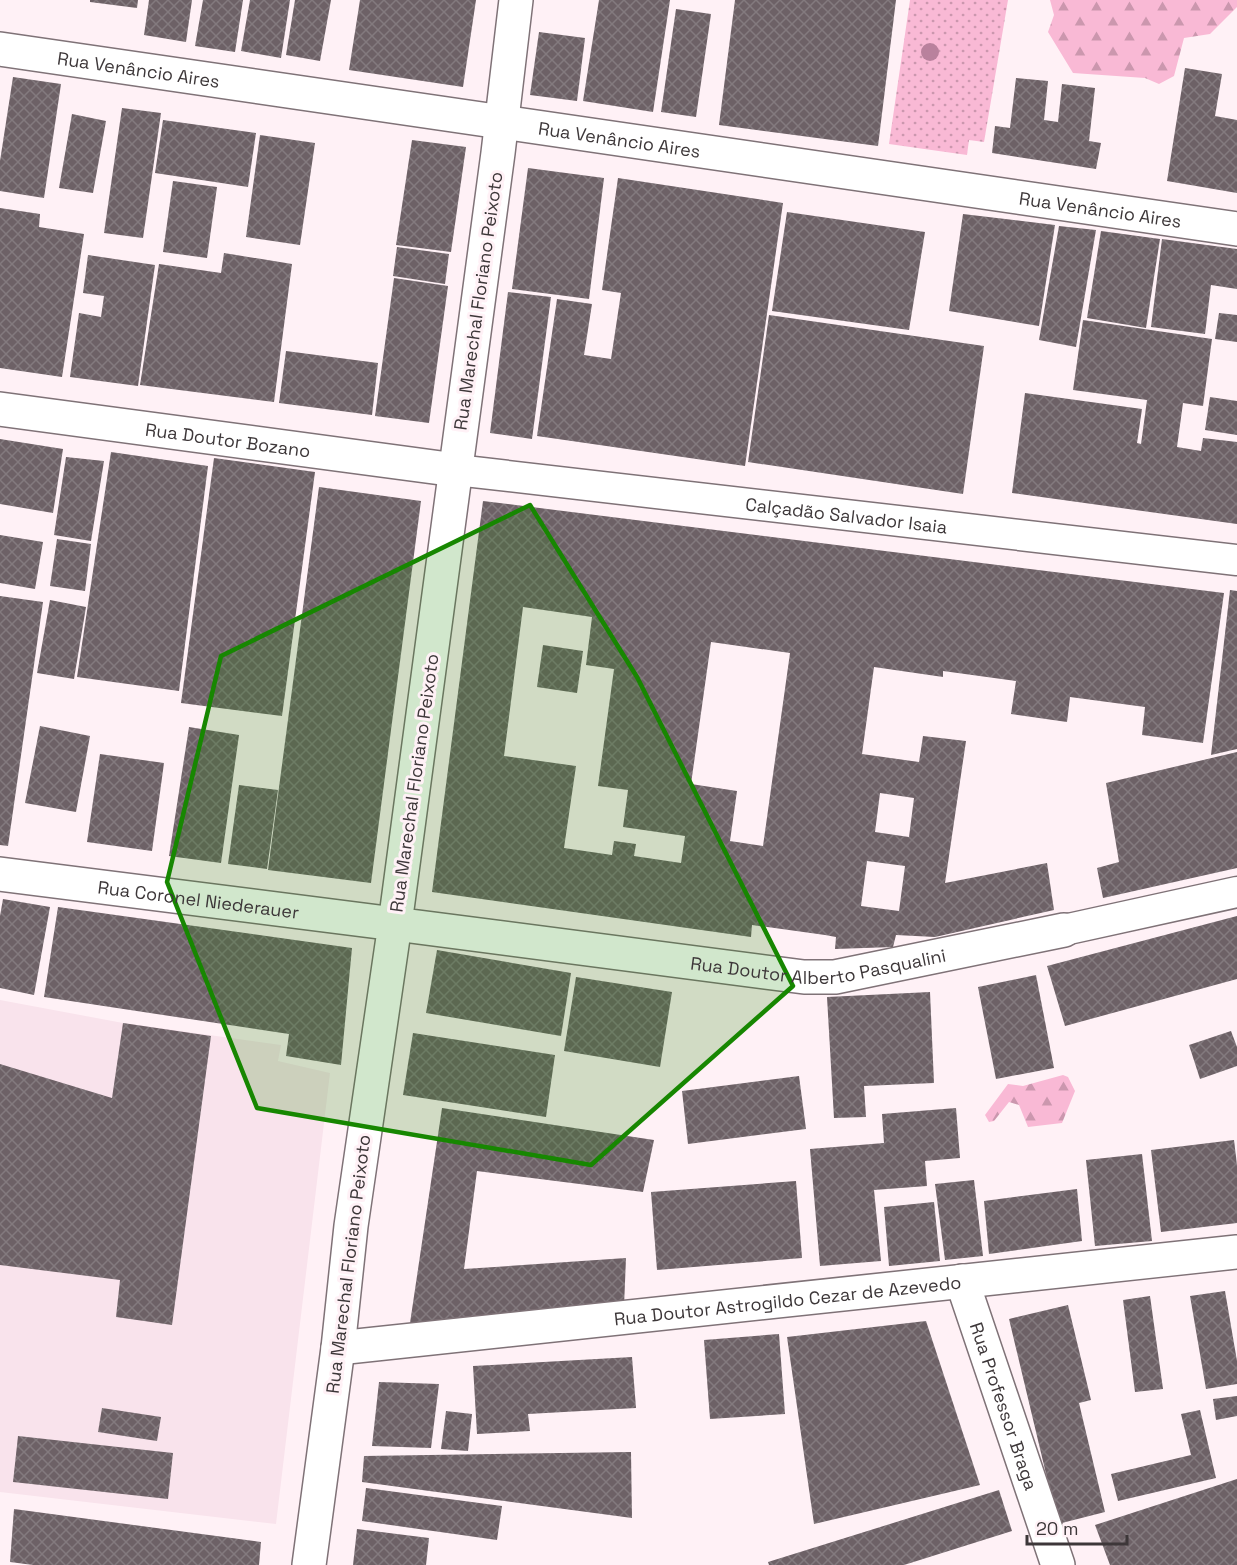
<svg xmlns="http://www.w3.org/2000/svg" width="1237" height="1565" viewBox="0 0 1237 1565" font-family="'Space Grotesk',sans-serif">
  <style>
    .built { fill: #f9e3ec }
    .grass { fill: url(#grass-dots) }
    .forest { fill: url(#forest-firs) }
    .building { fill: url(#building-cross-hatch); fill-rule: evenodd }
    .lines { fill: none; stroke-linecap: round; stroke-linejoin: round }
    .pedestrian-casing { stroke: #7f7277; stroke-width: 33 }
    .minor-casing { stroke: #7f7277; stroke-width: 36 }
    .tertiary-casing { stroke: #7f7277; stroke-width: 36 }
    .pedestrian { stroke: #fff; stroke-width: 30 }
    .minor { stroke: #fff; stroke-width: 33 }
    .tertiary { stroke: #fff; stroke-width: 33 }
    .tree { fill: #b9819d }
    .marked { fill: #178701; fill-opacity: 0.2; stroke: #178701; stroke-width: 4.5; stroke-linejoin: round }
    .labels { text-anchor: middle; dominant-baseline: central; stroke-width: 6; stroke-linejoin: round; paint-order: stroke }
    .street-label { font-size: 18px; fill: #3d3739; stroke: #fff1f6 }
  </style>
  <defs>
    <pattern id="grass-dots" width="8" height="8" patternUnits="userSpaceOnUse" patternTransform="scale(1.5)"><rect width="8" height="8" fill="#f9b9d5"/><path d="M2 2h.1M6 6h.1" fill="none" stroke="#cb97ae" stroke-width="1.8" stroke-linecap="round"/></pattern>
    <pattern id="forest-firs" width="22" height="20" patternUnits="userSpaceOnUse" patternTransform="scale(1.5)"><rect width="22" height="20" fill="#f9b9d5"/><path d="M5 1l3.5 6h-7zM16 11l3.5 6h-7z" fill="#cb97ae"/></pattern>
    <pattern id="building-cross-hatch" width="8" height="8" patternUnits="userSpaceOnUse" patternTransform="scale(1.5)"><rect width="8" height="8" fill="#6d6166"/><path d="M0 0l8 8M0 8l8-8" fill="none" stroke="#837a7e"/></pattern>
  </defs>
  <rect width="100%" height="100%" fill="#fff1f6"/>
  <!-- built -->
  <polygon class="built" points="0,1000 123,1023 281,1045 278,1061 330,1073 276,1524 0,1492"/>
  <!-- grass -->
  <polygon class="grass" points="910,0 1008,0 984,142 969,140 967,155 889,144"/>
  <!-- forest -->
  <g class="forest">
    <polygon points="1050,0 1237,0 1237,7 1210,34 1184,38 1174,76 1159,84 1145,78 1073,73 1048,32 1054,15"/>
    <polygon points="1063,1075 1068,1077 1075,1091 1062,1123 1028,1127 1019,1105 1009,1102 994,1121 989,1122 985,1115 1008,1084 1023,1086"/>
  </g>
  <!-- building -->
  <g class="building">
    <polygon points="90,0 138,0 137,8 90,2"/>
    <polygon points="149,0 192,0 186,42 144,35"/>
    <polygon points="203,0 243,0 235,52 195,46"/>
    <polygon points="250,0 290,0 281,58 241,51"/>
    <polygon points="295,0 331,0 320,61 286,55"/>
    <polygon points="360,0 476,0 463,87 349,70"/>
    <polygon points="599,0 670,0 653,112 583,101"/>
    <polygon points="735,0 896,0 878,146 719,125"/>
    <polygon points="676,9 711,14 696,117 661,112"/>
    <polygon points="539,32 585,38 577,101 530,95"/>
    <polygon points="1185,68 1222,74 1215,116 1237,120 1237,193 1167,181"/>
    <polygon points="13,77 61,84 44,198 0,191 0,161"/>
    <polygon points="1016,78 1048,81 1044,120 1058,122 1062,84 1095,88 1089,141 1101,143 1096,169 992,153 995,126 1010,128"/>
    <polygon points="122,108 161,113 143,238 104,233"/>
    <polygon points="72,114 106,121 93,193 59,188"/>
    <polygon points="163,120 256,133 248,187 155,173"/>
    <polygon points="260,135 315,143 300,245 246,237"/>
    <polygon points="412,140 466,147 451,252 396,245"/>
    <polygon points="528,168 604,178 589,299 512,289"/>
    <polygon points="618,178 783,203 745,466 537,436 557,299 592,304 584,355 611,359 621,293 602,290"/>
    <polygon points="173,181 217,187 207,258 163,252"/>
    <polygon points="0,208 40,214 39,227 84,234 62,377 0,368"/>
    <polygon points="787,212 925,232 909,330 772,311"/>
    <polygon points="963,214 1055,225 1039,326 949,311"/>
    <polygon points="1059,226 1096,230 1076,347 1039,340"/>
    <polygon points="1101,231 1160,239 1146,328 1087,318"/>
    <polygon points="1162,239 1237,249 1237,289 1211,285 1205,334 1151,327"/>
    <polygon points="397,247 449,254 445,284 393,276"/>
    <polygon points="224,253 292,264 274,402 140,385 159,264 221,273"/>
    <polygon points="88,255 155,265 138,386 70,377 79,313 101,317 104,296 83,293"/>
    <polygon points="394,278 448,286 429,423 375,416"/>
    <polygon points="508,292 551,297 532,439 490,433"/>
    <polygon points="1219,313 1237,315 1237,342 1215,339"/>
    <polygon points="769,315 984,346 963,494 748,462"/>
    <polygon points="1083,320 1212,339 1203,406 1183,403 1177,447 1201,451 1203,438 1237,442 1237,524 1012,493 1025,393 1142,409 1137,443 1141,444 1147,400 1073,390"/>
    <polygon points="286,351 378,363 372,415 279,403"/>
    <polygon points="1210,397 1237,401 1237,435 1205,430"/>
    <polygon points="0,439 63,449 53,513 0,504"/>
    <polygon points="111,452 208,466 179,691 77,677"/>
    <polygon points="66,457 104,461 91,541 54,535"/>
    <polygon points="214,458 315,472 282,716 181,703"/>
    <polygon points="319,487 421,501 371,883 268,870"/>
    <path d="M 483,501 L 1224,593 L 1203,743 L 1142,735 L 1145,707 L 1070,697 L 1067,722 L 1011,714 L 1016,681 L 943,671 L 943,677 L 874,667 L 862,754 L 919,762 L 923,736 L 966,741 L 945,883 L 1047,863 L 1054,910 L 935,937 L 896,935 L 893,947 L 835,949 L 836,937 L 825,935 L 752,925 L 751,937 L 432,892 ZM 523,607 L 592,617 L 586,665 L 614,669 L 598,786 L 628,790 L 623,827 L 685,836 L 681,863 L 634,856 L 636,844 L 614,841 L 612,855 L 564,848 L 576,766 L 504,756 ZM 711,642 L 790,653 L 763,846 L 730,841 L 737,791 L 691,784 ZM 880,793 L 914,798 L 909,837 L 875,832 ZM 867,861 L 905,866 L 899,911 L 861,906 Z"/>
    <polygon points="0,535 43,542 35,589 0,583"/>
    <polygon points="57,539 91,544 85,591 50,586"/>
    <polygon points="1230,590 1237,591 1237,749 1211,755"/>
    <polygon points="0,596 43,602 8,846 0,845"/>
    <polygon points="50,600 86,607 74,679 37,673"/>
    <polygon points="543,645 583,651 577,693 537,687"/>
    <polygon points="40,726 90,736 76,812 25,803"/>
    <polygon points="189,727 239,735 221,863 169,856"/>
    <polygon points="1237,752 1237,868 1103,898 1097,868 1119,862 1106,783"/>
    <polygon points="100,754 164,763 152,851 87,842"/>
    <polygon points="239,785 278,790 267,869 228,864"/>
    <polygon points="3,899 50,907 34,995 0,988 0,916"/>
    <polygon points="58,907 352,948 341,1065 286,1056 289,1034 44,997"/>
    <polygon points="1237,916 1237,979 1065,1026 1047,966"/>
    <polygon points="437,950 571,973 561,1036 426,1013"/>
    <polygon points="1036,975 1054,1068 996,1079 978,987"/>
    <polygon points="576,977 672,992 660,1067 564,1051"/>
    <polygon points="930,992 934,1083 864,1086 866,1117 834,1118 827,997"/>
    <polygon points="123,1023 211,1036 172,1325 116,1317 120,1280 0,1265 0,1064 112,1098"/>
    <polygon points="1231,1031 1237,1047 1237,1066 1200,1079 1189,1045"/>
    <polygon points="413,1033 555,1055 546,1117 403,1095"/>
    <polygon points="799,1076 806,1129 688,1144 682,1091"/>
    <polygon points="442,1108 654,1140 643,1192 477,1171 464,1269 626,1258 624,1307 410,1323"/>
    <polygon points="956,1108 960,1158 925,1161 927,1186 874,1190 881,1261 820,1266 810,1149 884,1143 882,1114"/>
    <polygon points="1234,1140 1237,1165 1237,1223 1161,1232 1151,1150"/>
    <polygon points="1142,1154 1152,1241 1095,1246 1086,1160"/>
    <polygon points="974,1180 983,1256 945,1260 935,1184"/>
    <polygon points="796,1181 802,1258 657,1270 651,1192"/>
    <polygon points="1077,1189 1082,1241 989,1254 984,1201"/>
    <polygon points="934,1202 940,1261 889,1266 884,1207"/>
    <polygon points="1225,1291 1237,1361 1237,1384 1206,1389 1190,1296"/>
    <polygon points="1150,1296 1163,1389 1135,1392 1123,1300"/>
    <polygon points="1068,1305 1091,1400 1079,1403 1105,1512 1058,1524 1009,1319"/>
    <polygon points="926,1321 980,1485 814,1524 787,1337"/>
    <polygon points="779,1334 785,1414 710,1419 704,1340"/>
    <polygon points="632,1357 636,1408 528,1414 530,1431 477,1434 473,1366"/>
    <polygon points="379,1382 439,1384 431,1448 372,1446"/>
    <polygon points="1237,1396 1237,1416 1216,1420 1213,1399"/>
    <polygon points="102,1408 161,1417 157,1441 98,1432"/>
    <polygon points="1200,1410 1216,1478 1118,1501 1111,1474 1191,1455 1181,1414"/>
    <polygon points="446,1411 472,1414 468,1451 441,1449"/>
    <polygon points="18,1436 173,1453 168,1499 13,1482"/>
    <polygon points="631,1452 632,1518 362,1482 364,1456"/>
    <polygon points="1237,1479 1237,1565 1110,1565 1095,1525"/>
    <polygon points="366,1488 502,1506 497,1540 362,1521"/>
    <polygon points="999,1490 1012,1531 904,1565 769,1565 768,1562"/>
    <polygon points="14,1509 261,1542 259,1565 33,1565 10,1562"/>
    <polygon points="357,1529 429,1538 426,1565 353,1565"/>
  </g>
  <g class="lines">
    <defs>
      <g id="pedestrian">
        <path id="s1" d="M 456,470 L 1237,560"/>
        <polyline points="1064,930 1237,892"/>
      </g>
      <g id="minor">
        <path id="s2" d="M 516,0 L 498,153 L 395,924 L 804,977 L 835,977 L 1064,930"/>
        <path id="s3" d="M 0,409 L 456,470"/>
        <path id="s4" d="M 962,1281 L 1058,1565"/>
      </g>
      <g id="tertiary">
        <path id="s5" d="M 0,49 L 1237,229"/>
        <path id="s6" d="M 0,874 L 395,924 L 351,1226 L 338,1348 L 309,1565"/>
        <path id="s7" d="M 338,1348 L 1237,1252"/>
      </g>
    </defs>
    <!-- pedestrian casing -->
    <use href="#pedestrian" class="pedestrian-casing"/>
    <!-- minor casing -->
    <use href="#minor" class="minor-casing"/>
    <!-- tertiary casing -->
    <use href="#tertiary" class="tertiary-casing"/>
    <!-- pedestrian -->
    <use href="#pedestrian" class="pedestrian"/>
    <!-- minor -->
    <use href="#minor" class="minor"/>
    <!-- tertiary -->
    <use href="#tertiary" class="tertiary"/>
  </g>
  <!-- trees -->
  <circle class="tree" cx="930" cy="52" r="9"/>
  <!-- marked area -->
  <path class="marked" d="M 530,505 L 637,677 L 793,986 L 591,1165 L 257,1108 L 167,882 L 221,656 Z"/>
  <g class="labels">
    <!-- street labels -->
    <g class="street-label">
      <text stroke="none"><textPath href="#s5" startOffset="140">Rua Venâncio Aires</textPath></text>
      <text stroke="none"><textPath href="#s5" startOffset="626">Rua Venâncio Aires</textPath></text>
      <text stroke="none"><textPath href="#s5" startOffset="1112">Rua Venâncio Aires</textPath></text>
      <text transform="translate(478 301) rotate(-82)">Rua Marechal Floriano Peixoto</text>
      <text stroke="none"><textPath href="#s3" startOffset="230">Rua Doutor Bozano</textPath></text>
      <text stroke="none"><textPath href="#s1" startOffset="393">Calçadão Salvador Isaia</textPath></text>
      <text transform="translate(414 783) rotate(-82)">Rua Marechal Floriano Peixoto</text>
      <text stroke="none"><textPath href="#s6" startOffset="200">Rua Coronel Niederauer</textPath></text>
      <text stroke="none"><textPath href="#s2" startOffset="1359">Rua Doutor Alberto Pasqualini</textPath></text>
      <text transform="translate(348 1264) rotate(-83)">Rua Marechal Floriano Peixoto</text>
      <text stroke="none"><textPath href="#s7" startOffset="452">Rua Doutor Astrogildo Cezar de Azevedo</textPath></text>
      <text stroke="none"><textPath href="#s4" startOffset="132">Rua Professor Braga</textPath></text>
    </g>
  </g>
  <!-- scale -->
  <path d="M1027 1535v9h100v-9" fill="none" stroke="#3d3739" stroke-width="3"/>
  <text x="1036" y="1535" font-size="18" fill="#3d3739" stroke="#fff1f6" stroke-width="4.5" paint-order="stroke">20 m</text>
</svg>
